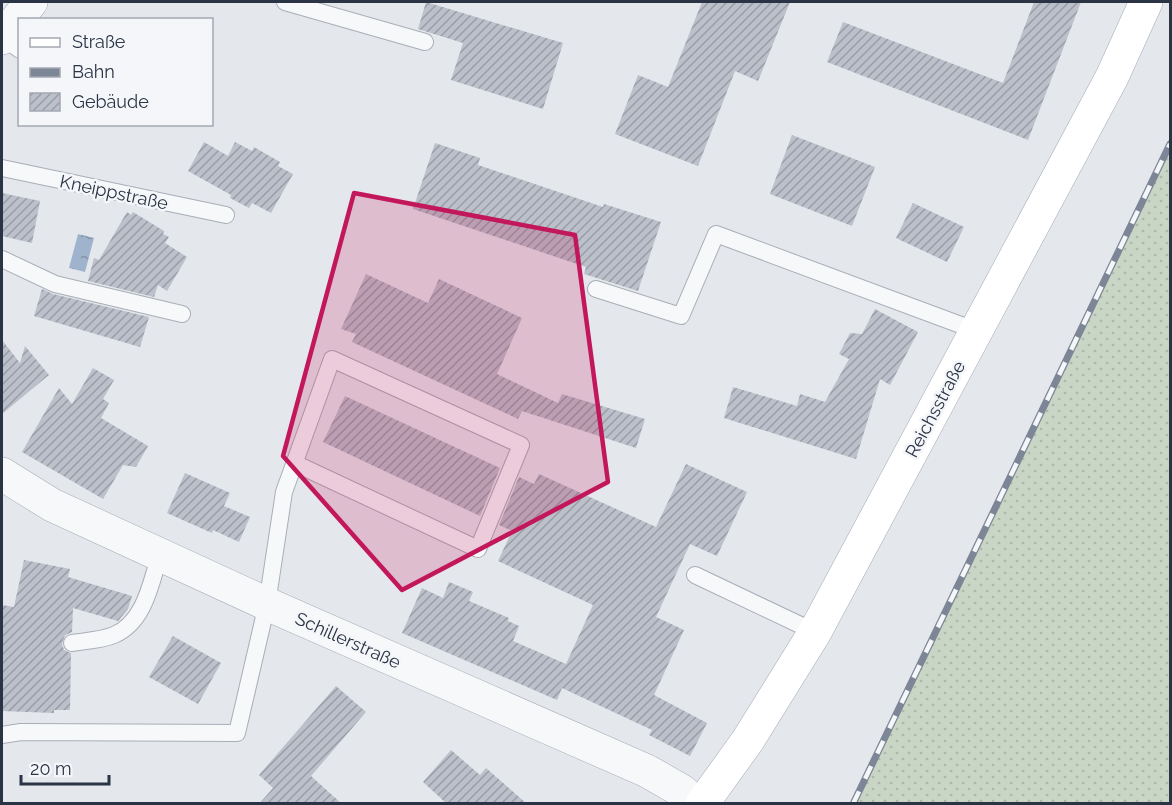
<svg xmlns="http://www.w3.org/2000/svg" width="1172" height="805" viewBox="0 0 1172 805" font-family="Raleway,sans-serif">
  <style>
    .grass { fill: url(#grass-dots) }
    .water { fill: url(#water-ripples) }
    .building { fill: url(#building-hatch) }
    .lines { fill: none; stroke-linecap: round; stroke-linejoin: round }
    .lane-casing { stroke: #a9aeb7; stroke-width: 18 }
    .street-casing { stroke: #a9aeb7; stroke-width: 34 }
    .primary-casing { stroke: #a3abb8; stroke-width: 34 }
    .lane { stroke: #f7f8fa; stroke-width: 16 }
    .street { stroke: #f7f8fa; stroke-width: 33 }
    .primary { stroke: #fff; stroke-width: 33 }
    .rail-casing { stroke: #7d8696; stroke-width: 7 }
    .rail { stroke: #f4f6f9; stroke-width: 4.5; stroke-dasharray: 14; stroke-linecap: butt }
    .marked { fill: #c2185b; fill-opacity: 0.2; stroke: #c2185b; stroke-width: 4.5; stroke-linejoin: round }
    .labels { text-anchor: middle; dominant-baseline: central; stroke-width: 5; stroke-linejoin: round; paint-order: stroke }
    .street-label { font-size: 18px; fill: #2b3445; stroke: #f4f6f9 }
  </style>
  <defs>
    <pattern id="grass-dots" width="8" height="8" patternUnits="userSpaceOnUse" patternTransform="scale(1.5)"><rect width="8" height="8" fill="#c9d6c5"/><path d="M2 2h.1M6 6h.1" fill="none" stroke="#adb8ab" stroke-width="1.8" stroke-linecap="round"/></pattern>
    <pattern id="water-ripples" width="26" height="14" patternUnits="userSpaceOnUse" patternTransform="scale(1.5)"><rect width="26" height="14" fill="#9fb4cc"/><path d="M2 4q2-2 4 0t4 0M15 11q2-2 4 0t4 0" fill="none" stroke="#8293a7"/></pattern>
    <pattern id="building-hatch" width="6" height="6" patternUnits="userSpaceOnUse" patternTransform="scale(1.5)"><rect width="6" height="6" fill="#bbc0ca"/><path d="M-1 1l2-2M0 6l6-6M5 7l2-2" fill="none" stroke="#989da6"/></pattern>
  </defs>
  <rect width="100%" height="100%" fill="#e4e7ec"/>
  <!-- grass -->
  <polygon class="grass" points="1170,145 1170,803 853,803"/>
  <!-- water -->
  <polygon class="water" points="78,234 94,238 85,272 69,268"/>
  <!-- building -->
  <g class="building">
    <polygon points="426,2 563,43 543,109 451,80 463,43 418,29"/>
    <polygon points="702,2 790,2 758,81 735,71 698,166 615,134 638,75 668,87"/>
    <polygon points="1034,2 1081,2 1028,140 827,62 843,22 1003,83"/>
    <polygon points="792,135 875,167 852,226 770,194"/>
    <polygon points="204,142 228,156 235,142 252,151 254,147 280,162 278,166 293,174 271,213 252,203 249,208 230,198 231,195 188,171"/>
    <polygon points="435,143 480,158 478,165 603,207 604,204 661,222 638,291 584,274 586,267 413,209"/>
    <polygon points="2,193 40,201 32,243 2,236"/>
    <polygon points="913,203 964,227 947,262 896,238"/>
    <polygon points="127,212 131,215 133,212 164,231 163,234 169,237 165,243 187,257 167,291 158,285 154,297 88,281 94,258 99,260"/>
    <polygon points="366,274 428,303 439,279 522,318 497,374 558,403 562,394 645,419 636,448 522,411 518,419 352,342 356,334 341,329"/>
    <polygon points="42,289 53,294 149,317 140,347 34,316"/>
    <polygon points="875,309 918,332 890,385 880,379 856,459 724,418 733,387 797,406 800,394 825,402 849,359 839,354 850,333 862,334"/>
    <polygon points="2,340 20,363 25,346 49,375 2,414"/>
    <polygon points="93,368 114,380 103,399 109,403 101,418 148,446 136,467 123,465 103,499 22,452 59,388 72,404"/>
    <polygon points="345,396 500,468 480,516 323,442"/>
    <polygon points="686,464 747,492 717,556 690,544 656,617 684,630 654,695 707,723 690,756 649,735 652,730 562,688 557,700 402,633 422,588 443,598 449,582 473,592 469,601 509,618 508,621 519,626 513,641 566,664 593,605 498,561 512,531 499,525 519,477 534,484 539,474 656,527"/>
    <polygon points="185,473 230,493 224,506 250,517 239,542 213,530 212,533 167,513"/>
    <polygon points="24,560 70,569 68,577 132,596 128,609 118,621 73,608 72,632 65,635 62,644 64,650 71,653 70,710 54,710 54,713 2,711 2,605 14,607"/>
    <polygon points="173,636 221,663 198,704 149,677"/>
    <polygon points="336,686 366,712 311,776 342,804 259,804 273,788 259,775"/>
    <polygon points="451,750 480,775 486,768 527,804 447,804 423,782"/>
  </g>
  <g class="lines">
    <defs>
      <g id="lane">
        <polyline points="285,2 425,42"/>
        <polyline points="2,37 20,50"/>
        <polyline points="2,168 226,215"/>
        <polyline points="2,259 55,284 182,314"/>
        <polyline points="596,289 681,316 716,234 977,331"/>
        <polyline points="695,575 815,632"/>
        <path d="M 72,643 C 85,641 102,640 114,635 C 145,622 151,582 160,554"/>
        <polyline points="2,735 21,732 237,733 267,604 284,492 332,359 521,445 478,549 294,463"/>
      </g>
      <g id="street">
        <polyline points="2,38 31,2"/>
        <polyline points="2,474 52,505 267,604 647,771 682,791 695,804"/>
      </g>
      <polyline id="primary" points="702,804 748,740 815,632 1112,77 1146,2"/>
    </defs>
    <!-- lane casing -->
    <use href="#lane" class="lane-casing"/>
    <!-- street casing -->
    <use href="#street" class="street-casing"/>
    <!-- primary casing -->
    <use href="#primary" class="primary-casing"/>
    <!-- lane -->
    <use href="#lane" class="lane"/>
    <!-- street -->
    <use href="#street" class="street"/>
    <!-- primary -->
    <use href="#primary" class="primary"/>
    <defs>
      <polyline id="rail" points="853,804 1170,144"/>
    </defs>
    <!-- rail casing -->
    <use href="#rail" class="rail-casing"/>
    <!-- rail -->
    <use href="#rail" class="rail"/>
  </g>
  <!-- marked area -->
  <path class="marked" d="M 354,193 L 575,235 L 608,482 L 402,590 L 283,456 Z"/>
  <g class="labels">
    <!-- street labels -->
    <g class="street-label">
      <text transform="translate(114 192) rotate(12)">Kneippstraße</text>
      <text transform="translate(935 409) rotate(-62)">Reichsstraße</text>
      <text transform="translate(348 640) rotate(24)">Schillerstraße</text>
    </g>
  </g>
  <!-- border -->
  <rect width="1172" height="805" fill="none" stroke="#2b3445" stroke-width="6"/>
  <!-- legend -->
  <rect x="18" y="18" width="195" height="108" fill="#f4f6f9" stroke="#a4a8b1" stroke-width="1.5"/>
  <rect x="30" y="38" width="30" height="9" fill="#ffffff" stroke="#a4a8b1" stroke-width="1.5"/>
  <text x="72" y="48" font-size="18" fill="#2b3445">Straße</text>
  <rect x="30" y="68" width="30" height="9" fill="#7d8696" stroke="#a4a8b1" stroke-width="1.5"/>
  <text x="72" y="78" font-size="18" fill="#2b3445">Bahn</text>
  <rect x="30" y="93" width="30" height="18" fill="url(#building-hatch)" stroke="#a4a8b1" stroke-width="1.5"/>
  <text x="72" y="108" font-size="18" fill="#2b3445">Gebäude</text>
  <!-- scale -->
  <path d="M21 775v9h88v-9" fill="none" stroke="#2b3445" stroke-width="3"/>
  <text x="30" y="775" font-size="18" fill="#2b3445" stroke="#f4f6f9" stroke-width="4.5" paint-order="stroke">20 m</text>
</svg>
